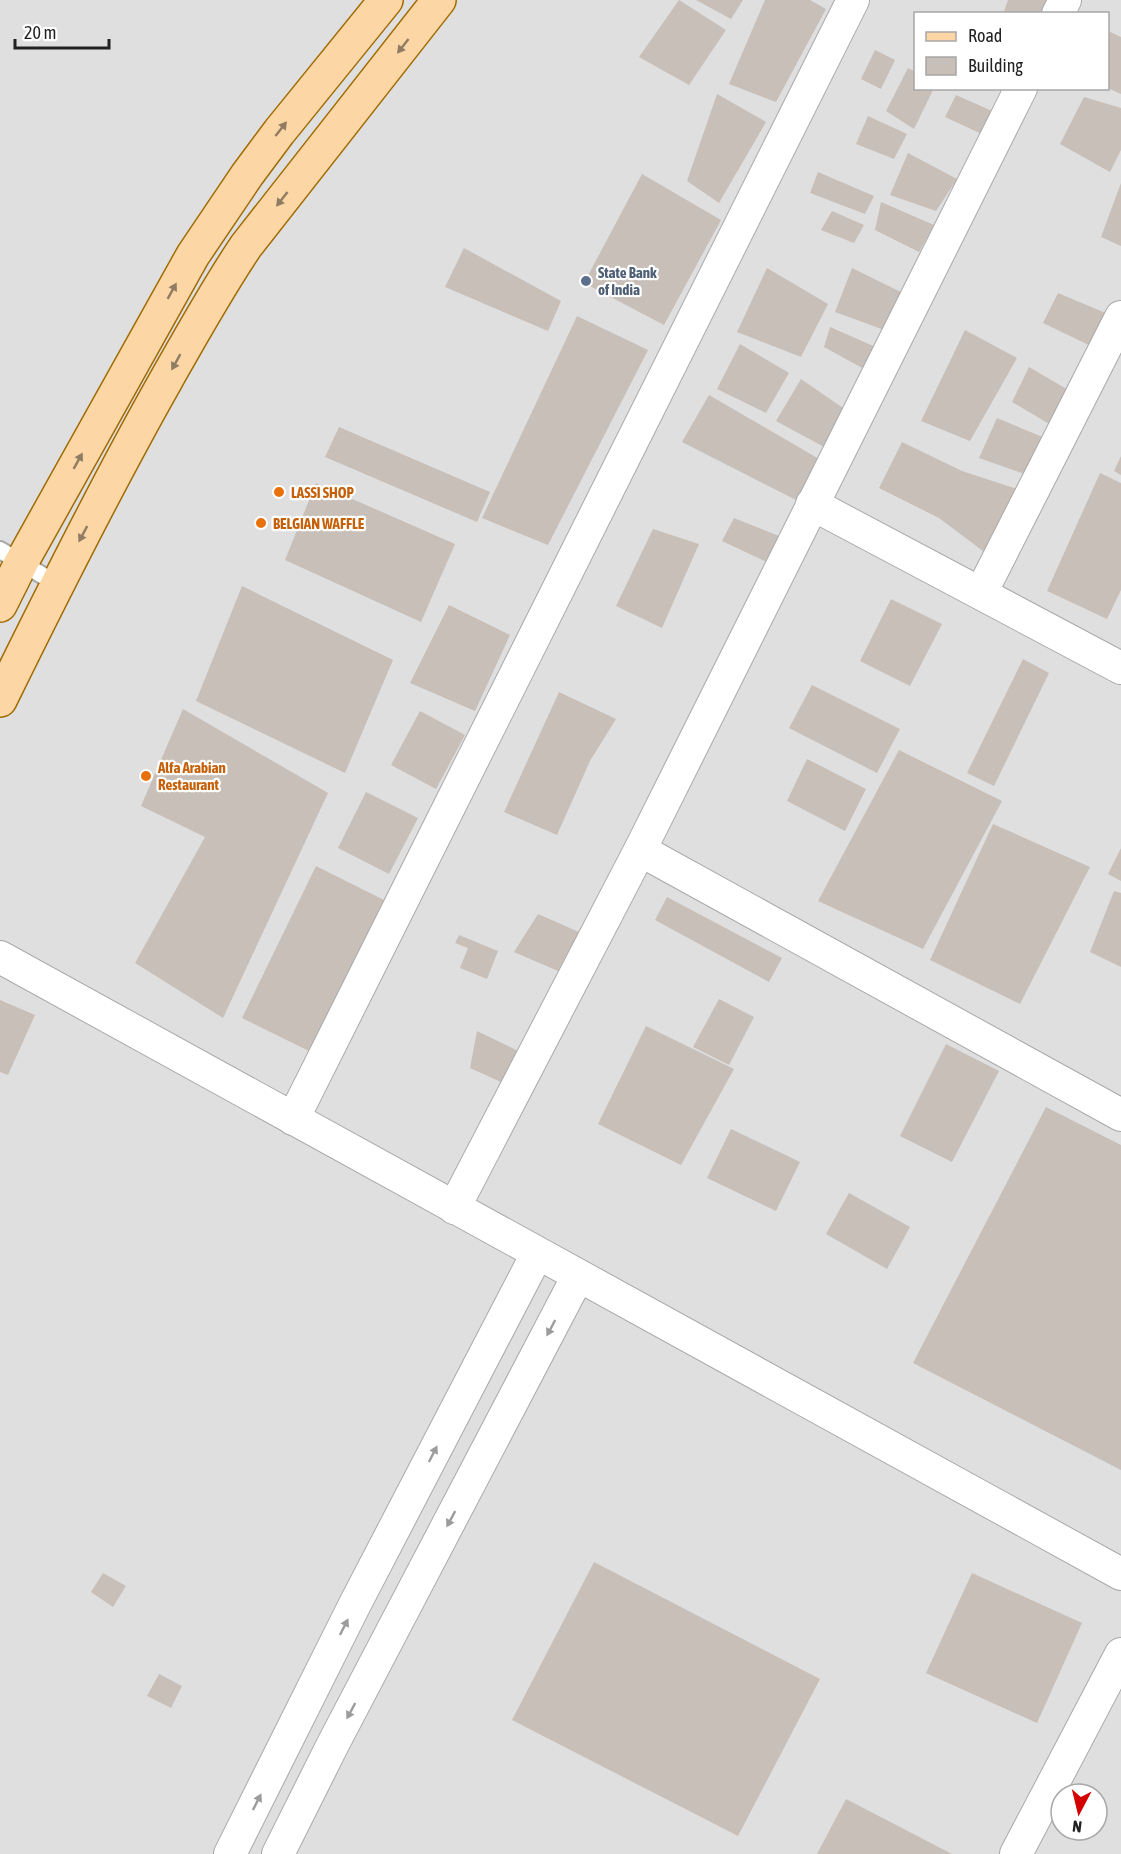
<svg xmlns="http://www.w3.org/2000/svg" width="1121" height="1854" viewBox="0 0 1121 1854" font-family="'Asap Condensed',sans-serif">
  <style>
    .residential { fill: #e0dfdf; fill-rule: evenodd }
    .building { fill: #c7bfb8 }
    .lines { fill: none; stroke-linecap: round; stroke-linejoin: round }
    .lane-casing { stroke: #a9a9a9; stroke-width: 20 }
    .street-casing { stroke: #a9a9a9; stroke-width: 34 }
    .primary-casing { stroke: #a06b00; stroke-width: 36 }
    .lane { stroke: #fff; stroke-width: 16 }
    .street { stroke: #fff; stroke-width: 32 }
    .primary { stroke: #fcd6a4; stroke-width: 33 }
    .oneway { fill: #8f7c63 }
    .oneway2 { fill: #9c9c9c }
    .service-dot { fill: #5c6f8a; stroke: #fff; stroke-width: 2 }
    .food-dot { fill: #e8710a; stroke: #fff; stroke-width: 2 }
    .labels { text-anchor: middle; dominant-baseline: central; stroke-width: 4.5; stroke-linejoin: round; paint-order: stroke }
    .service-label { font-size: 15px; font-weight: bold; fill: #4e5e75; stroke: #fff; text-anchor: start }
    .food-label { font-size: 15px; font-weight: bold; fill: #c56008; stroke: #fff; text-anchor: start }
  </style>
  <rect width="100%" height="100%" fill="#f2efe9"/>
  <!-- residential -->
  <path class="residential" d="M 0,0 L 1121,0 L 1121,1854 L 0,1854 ZM 916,14 L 1108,14 L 1108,88 L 916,88 ZM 1061,1794 L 1097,1794 L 1097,1830 L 1061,1830 Z"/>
  <!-- building -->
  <g class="building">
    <polygon points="679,0 726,30 689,85 639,57"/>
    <polygon points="696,0 743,0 731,19"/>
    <polygon points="765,0 810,0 826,9 776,102 729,84"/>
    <polygon points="1008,0 1057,0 1049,14 1003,14"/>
    <polygon points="1108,31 1121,37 1121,94 1108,88"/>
    <polygon points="875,50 895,60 881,89 861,79"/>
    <polygon points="908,68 916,72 916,88 934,88 914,129 886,111"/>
    <polygon points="717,94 766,122 719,203 687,181"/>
    <polygon points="956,95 999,114 986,136 945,117"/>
    <polygon points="1084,97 1121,108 1121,150 1110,172 1060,144"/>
    <polygon points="868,116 907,134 894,159 856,144"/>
    <polygon points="908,153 957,179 936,211 890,195"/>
    <polygon points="818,172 874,196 865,214 810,193"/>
    <polygon points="642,174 721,220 664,325 584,283"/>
    <polygon points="1121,183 1121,246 1101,237"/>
    <polygon points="881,202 934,225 919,252 875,230"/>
    <polygon points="832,211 864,225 854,243 821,230"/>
    <polygon points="464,248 561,301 548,331 445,287"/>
    <polygon points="767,268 828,304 801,357 737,332"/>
    <polygon points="852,268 907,295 887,331 835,312"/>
    <polygon points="1058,293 1120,319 1097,349 1043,323"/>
    <polygon points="577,316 648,350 548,545 482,518"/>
    <polygon points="830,327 878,348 864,369 824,347"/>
    <polygon points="965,330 1017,358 970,441 921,421"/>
    <polygon points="740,344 789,373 766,413 717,389"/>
    <polygon points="1029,367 1070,391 1051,425 1012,402"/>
    <polygon points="801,379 846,410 826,448 776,421"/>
    <polygon points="709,395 819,459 800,502 682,442"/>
    <polygon points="997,418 1045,438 1039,479 979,458"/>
    <polygon points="339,427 490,492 477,522 325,457"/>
    <polygon points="902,442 962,471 1017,489 987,554 939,518 879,488"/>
    <polygon points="1121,456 1121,475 1114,471"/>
    <polygon points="1100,473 1121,483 1121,590 1107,619 1047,591"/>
    <polygon points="316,483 455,544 421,622 285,560"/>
    <polygon points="734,518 779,536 769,563 722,541"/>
    <polygon points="653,529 699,544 662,628 616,606"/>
    <polygon points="242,586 393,660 345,773 196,701"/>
    <polygon points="891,599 942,624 910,686 860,661"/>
    <polygon points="449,605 510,635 475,711 410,683"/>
    <polygon points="1023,659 1049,673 994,786 967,773"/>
    <polygon points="812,685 900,729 877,773 789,728"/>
    <polygon points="559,692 616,719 590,761 557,835 504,812"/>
    <polygon points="183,709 328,793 223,1018 135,963 205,837 141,806"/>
    <polygon points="420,711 465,735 436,789 391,765"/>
    <polygon points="899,750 1002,801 923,949 818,901"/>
    <polygon points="807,759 866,789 845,831 787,801"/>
    <polygon points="366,792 418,818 389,874 338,848"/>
    <polygon points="993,824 1090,867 1020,1004 930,960"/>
    <polygon points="1121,848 1121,881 1108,874"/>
    <polygon points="316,866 386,901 311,1052 242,1018"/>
    <polygon points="1114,891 1121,893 1121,967 1090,952"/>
    <polygon points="667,897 782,958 769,982 655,920"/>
    <polygon points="538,914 579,932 558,971 514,952"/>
    <polygon points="459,935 498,951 487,979 460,968 468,948 455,943"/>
    <polygon points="719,999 754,1017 729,1065 693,1047"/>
    <polygon points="0,1000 35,1015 8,1075 0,1072"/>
    <polygon points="646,1026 734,1069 681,1165 598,1124"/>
    <polygon points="477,1031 518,1051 501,1082 470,1068"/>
    <polygon points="946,1044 999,1071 952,1162 900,1136"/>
    <polygon points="1046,1107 1121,1145 1121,1470 913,1363"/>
    <polygon points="731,1129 800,1162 776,1211 707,1178"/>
    <polygon points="849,1193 910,1227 887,1269 826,1234"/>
    <polygon points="594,1562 820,1679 738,1836 512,1720"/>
    <polygon points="103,1573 126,1586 113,1607 91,1592"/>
    <polygon points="972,1573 1082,1623 1037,1723 926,1673"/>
    <polygon points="159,1674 182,1686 171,1708 147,1696"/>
    <polygon points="846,1799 952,1854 817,1854"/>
  </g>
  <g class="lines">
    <defs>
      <polyline id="lane" points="0,550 57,584"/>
      <g id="street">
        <polyline points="1058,14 1065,0"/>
        <polyline points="812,504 1121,668"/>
        <polyline points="981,593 1121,317"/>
        <polyline points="640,850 1121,1115"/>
        <polyline points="0,957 1121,1574"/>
        <polyline points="293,1119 853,0"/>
        <polyline points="454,1208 640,850 1021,88"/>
        <polyline points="230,1854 354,1606 537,1254"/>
        <polyline points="278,1854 332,1746 578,1276"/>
        <polyline points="1016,1854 1121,1654"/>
      </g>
      <g id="primary">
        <polyline points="0,605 21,563 193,255 247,175 279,132 386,0"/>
        <path d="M 0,700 C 53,592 107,484 166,380 C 192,334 217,289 246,246 L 439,0"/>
      </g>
    </defs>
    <!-- lane casing -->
    <use href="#lane" class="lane-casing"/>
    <!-- street casing -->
    <use href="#street" class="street-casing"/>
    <!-- primary casing -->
    <use href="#primary" class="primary-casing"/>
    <!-- lane -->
    <use href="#lane" class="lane"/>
    <!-- street -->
    <use href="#street" class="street"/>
    <!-- primary -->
    <use href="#primary" class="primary"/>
  </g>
  <!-- one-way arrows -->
  <defs><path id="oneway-solid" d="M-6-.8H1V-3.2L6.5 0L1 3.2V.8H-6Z" transform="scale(1.5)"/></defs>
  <g class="oneway">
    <use href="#oneway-solid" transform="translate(403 46) rotate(128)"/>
    <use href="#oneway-solid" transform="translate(281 129) rotate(-52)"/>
    <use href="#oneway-solid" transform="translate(282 199) rotate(128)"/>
    <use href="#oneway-solid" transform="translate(172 291) rotate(-61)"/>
    <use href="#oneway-solid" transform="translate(176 362) rotate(119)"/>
    <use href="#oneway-solid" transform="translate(78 461) rotate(-61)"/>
    <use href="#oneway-solid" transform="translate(83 534) rotate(118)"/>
  </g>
  <g class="oneway2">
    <use href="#oneway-solid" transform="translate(551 1328) rotate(118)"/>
    <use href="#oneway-solid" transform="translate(433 1454) rotate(-63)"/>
    <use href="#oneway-solid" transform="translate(451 1519) rotate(118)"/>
    <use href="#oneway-solid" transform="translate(344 1627) rotate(-63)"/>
    <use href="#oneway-solid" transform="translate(351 1711) rotate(118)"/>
    <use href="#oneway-solid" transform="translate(257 1802) rotate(-63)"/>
  </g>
  <!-- markers -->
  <circle class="service-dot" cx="586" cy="281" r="6"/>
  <g class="food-dot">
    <circle cx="279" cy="492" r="6"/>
    <circle cx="261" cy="523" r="6"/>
    <circle cx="146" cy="776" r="6"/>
  </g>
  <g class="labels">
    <!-- service labels -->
    <g class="service-label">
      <text x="598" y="272">State Bank<tspan x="598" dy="17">of India</tspan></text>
    </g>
    <!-- food labels -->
    <g class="food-label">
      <text x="291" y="492">LASSI SHOP</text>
      <text x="273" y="523">BELGIAN WAFFLE</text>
      <text x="158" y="767">Alfa Arabian<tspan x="158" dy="17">Restaurant</tspan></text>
    </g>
  </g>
  <!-- legend -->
  <rect x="914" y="12" width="195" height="78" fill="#ffffff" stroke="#a7a7a7" stroke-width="1.5"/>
  <rect x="926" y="32" width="30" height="9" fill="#fcd6a4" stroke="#a7a7a7" stroke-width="1.5"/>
  <text x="968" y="42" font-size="18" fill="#222222">Road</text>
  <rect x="926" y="57" width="30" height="18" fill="#c7bfb8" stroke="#a7a7a7" stroke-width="1.5"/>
  <text x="968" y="72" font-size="18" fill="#222222">Building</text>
  <!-- north arrow -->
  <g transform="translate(1079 1812) rotate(187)"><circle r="28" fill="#ffffff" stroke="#a7a7a7" stroke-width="1.5"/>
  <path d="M0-4.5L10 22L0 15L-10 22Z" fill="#d40000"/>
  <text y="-9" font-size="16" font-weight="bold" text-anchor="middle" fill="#222222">N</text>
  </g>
  <!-- scale -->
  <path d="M15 39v9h94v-9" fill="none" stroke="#222222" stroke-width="3"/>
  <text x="24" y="39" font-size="18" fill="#222222" stroke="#ffffff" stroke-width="4.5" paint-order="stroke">20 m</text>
</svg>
